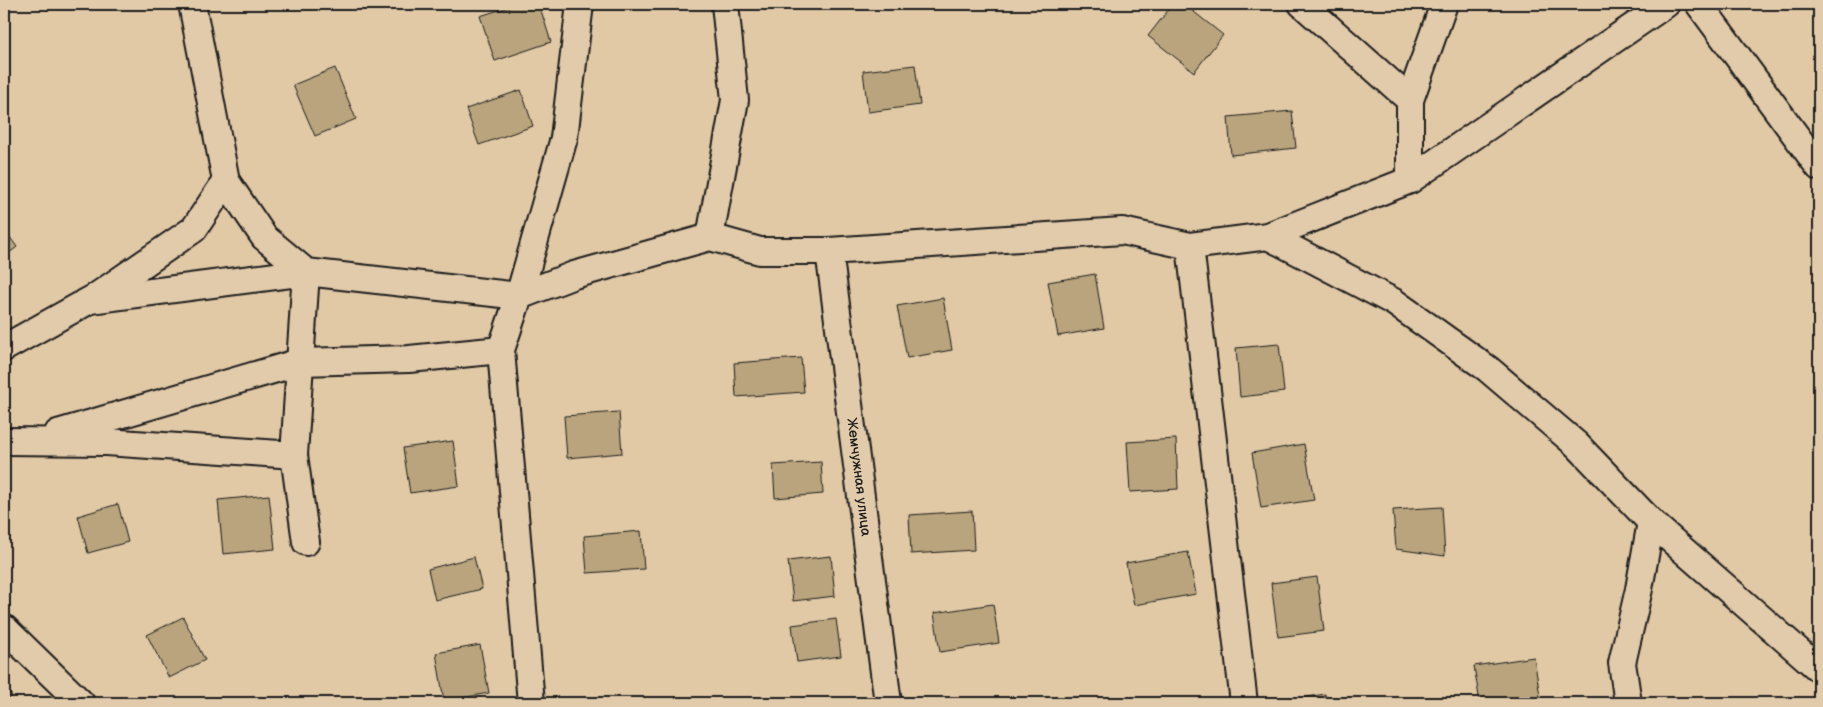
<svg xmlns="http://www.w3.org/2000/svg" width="1823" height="707" viewBox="0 0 1823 707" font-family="'Balsamiq Sans',sans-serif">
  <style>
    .building { fill: #b9a47d; stroke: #1c1c1c }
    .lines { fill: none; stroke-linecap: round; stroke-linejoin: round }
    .street-casing { stroke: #1c1c1c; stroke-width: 30 }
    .street { stroke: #e2cbab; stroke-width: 26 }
    .labels { text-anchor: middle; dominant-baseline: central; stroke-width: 4; stroke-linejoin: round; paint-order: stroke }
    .street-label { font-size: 14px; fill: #1c1c1c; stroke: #e2cbab }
  </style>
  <rect width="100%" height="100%" fill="#e1c9a6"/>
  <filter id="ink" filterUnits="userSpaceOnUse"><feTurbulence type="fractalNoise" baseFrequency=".02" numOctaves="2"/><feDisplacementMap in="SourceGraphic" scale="10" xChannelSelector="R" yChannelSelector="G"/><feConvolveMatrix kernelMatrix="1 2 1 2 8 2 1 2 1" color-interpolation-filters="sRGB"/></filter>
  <g filter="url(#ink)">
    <!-- building -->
    <g class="building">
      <polygon points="518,4 539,4 551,42 495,61 480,16"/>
      <polygon points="1173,4 1184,4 1223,35 1194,72 1148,36"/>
      <polygon points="915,65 920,105 868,112 863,71"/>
      <polygon points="335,68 356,119 315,136 293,85"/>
      <polygon points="521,90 533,126 479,145 466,109"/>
      <polygon points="1292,111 1296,148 1231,155 1228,117"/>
      <polygon points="4,229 17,247 4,257"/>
      <polygon points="1095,274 1104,328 1058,336 1048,282"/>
      <polygon points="943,298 952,350 907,358 897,306"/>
      <polygon points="1279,344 1284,392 1240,397 1236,348"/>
      <polygon points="801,358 804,392 736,397 734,363"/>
      <polygon points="619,412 622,453 567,458 564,416"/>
      <polygon points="1176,439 1178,489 1130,492 1127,442"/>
      <polygon points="453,441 459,486 410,493 403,448"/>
      <polygon points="1304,444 1314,500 1261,508 1252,453"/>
      <polygon points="821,462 823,494 775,498 773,465"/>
      <polygon points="269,495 275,549 223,554 218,500"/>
      <polygon points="118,504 128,542 88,553 78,516"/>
      <polygon points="1442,507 1445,556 1396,549 1393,510"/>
      <polygon points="972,511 974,550 911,554 909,515"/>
      <polygon points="641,531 644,569 587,573 584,536"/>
      <polygon points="1188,552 1196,594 1134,605 1126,563"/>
      <polygon points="831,556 835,596 793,601 788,561"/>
      <polygon points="474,557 482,589 435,600 428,569"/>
      <polygon points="1317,577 1324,631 1278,637 1271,583"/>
      <polygon points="993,604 999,643 940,652 934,613"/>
      <polygon points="183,617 205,660 169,678 147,635"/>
      <polygon points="836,619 841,656 797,662 792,625"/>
      <polygon points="480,645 489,693 444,701 436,653"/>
      <polygon points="1534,657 1541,703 1480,703 1474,666"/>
      <polygon points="4,685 12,696 4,703"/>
      <polygon points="1325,694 1326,703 1284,703 1284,701"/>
      <polygon points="1714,700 1715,703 1690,703"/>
    </g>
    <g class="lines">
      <defs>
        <g id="street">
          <polyline points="580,4 564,138 519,296 574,275 710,237 760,251 829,251 1122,231 1190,246 1268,236 1410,180 1666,4"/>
          <polyline points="1302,4 1410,100"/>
          <polyline points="1699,4 1819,167"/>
          <polyline points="1410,180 1410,100 1444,4"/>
          <polyline points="1268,236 1394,302 1488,369 1577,445 1651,522 1819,669"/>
          <polyline points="710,237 735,100 725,4"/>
          <polyline points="1190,246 1244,703"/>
          <polyline points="829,251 888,703"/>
          <polyline points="94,298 194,229 226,181"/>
          <polyline points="4,348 90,300 306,272 519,296 501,350 531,703"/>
          <polyline points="58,433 300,362 409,359 501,350"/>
          <polyline points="4,441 106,442 294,455 306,272 264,237 226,181 192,4"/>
          <polyline points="294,455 306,542"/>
          <polyline points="4,628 81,703"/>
          <polyline points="1628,703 1622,663 1639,589 1651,522"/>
        </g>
      </defs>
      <!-- street casing -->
      <use href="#street" class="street-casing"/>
      <!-- street -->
      <use href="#street" class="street"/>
    </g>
  </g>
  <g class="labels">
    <!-- street labels -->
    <g class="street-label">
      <text transform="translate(859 477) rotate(83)">Жемчужная улица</text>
    </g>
  </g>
  <!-- margin -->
  <rect width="1823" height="707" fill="none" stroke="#e2cbab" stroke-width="20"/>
  <rect x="10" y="10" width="1803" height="687" fill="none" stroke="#1c1c1c" stroke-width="2" filter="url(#ink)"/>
</svg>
